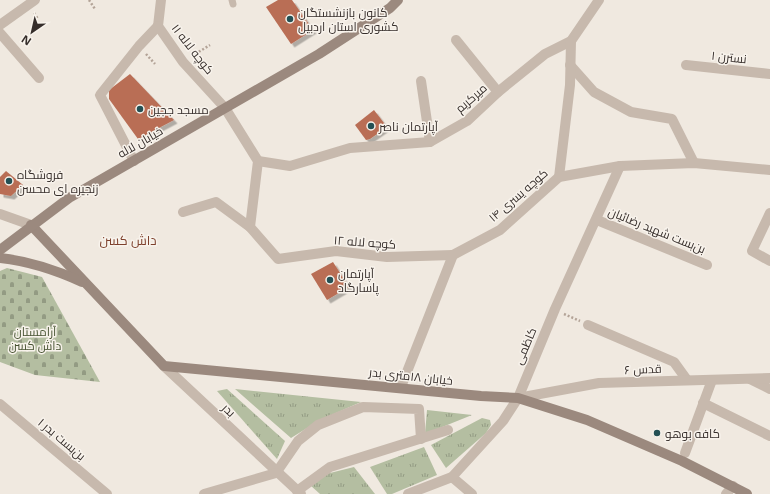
<svg xmlns="http://www.w3.org/2000/svg" width="770" height="494" viewBox="0 0 770 494" font-family="'Noto Sans',Cairo,sans-serif">
  <style>
    .grass { fill: url(#grass-tufts) }
    .cemetery { fill: url(#cemetery-stones) }
    .building { fill: #b96e55; filter: url(#shadow) }
    .lines { fill: none; stroke-linecap: round; stroke-linejoin: round }
    .path { stroke: #b3a397; stroke-width: 2.5; stroke-dasharray: 2 2; stroke-linecap: butt }
    .lane { stroke: #c7b9ad; stroke-width: 7 }
    .street { stroke: #c7b9ad; stroke-width: 10 }
    .secondary { stroke: #9b897e; stroke-width: 10 }
    .poi-dot { fill: #245054; stroke: #f8f3ec; stroke-width: 1.5 }
    .labels { text-anchor: middle; dominant-baseline: central; stroke-width: 3; stroke-linejoin: round; paint-order: stroke }
    .poi-label { font-size: 12px; fill: #362e2b; stroke: #f8f3ec; text-anchor: start }
    .street-label { font-size: 12px; fill: #362e2b; stroke: #f8f3ec }
    .park-label { font-size: 12px; fill: #465231; stroke: #f8f3ec }
    .neighbourhood-label { font-size: 13px; fill: #7d402c; stroke: #f8f3ec }
  </style>
  <defs>
    <pattern id="grass-tufts" width="24" height="20" patternUnits="userSpaceOnUse"><rect width="24" height="20" fill="#b4bea1"/><path d="M3 7l-1-3M5 7V3M7 7l1-3M15 17l-1-3M17 17v-4M19 17l1-3" fill="none" stroke="#939b83"/></pattern>
    <pattern id="cemetery-stones" width="16" height="16" patternUnits="userSpaceOnUse"><rect width="16" height="16" fill="#b4bea1"/><path d="M2 7V4a2 2 0 0 1 4 0v3zM10 15v-3a2 2 0 0 1 4 0v3z" fill="#939b83"/></pattern>
    <filter id="shadow"><feDropShadow dx="3.5" dy="3.5" stdDeviation="0" flood-color="#0004"/></filter>
  </defs>
  <rect width="100%" height="100%" fill="#f0e9e0"/>
  <!-- grass -->
  <g class="grass">
    <polygon points="227,389 285,441 277,459 217,391"/>
    <polygon points="235,389 361,402 320,420 291,438"/>
    <polygon points="427,410 472,415 425,434"/>
    <polygon points="482,418 490,420 491,425 486,433 446,468 431,445"/>
    <polygon points="424,447 437,475 392,494 387,494 370,467"/>
    <polygon points="354,467 375,494 320,494 310,485 326,474"/>
  </g>
  <!-- cemetery -->
  <polygon class="cemetery" points="7,268 42,277 100,382 35,375 0,362 0,271"/>
  <!-- building -->
  <g class="building">
    <polygon points="278,0 292,0 313,30 291,44 266,7"/>
    <polygon points="130,74 174,120 138,139 109,99 109,90"/>
    <polygon points="374,110 387,127 370,139 366,140 355,125"/>
    <polygon points="6,171 23,185 11,196 0,194 0,177"/>
    <polygon points="333,262 349,287 327,300 311,274"/>
  </g>
  <g class="lines">
    <!-- path -->
    <g class="path">
      <polyline points="89,0 95,9"/>
      <polyline points="34,13 38,19"/>
      <polyline points="146,54 155,64"/>
      <polyline points="192,56 210,45"/>
      <polyline points="564,314 580,321"/>
    </g>
    <!-- lane -->
    <polyline class="lane" points="232,0 233,4"/>
    <!-- street -->
    <g class="street">
      <polyline points="161,0 158,26 183,62 225,108 258,161 250,227 278,259 336,251 387,257 453,255"/>
      <polyline points="0,25 35,0"/>
      <polyline points="0,33 39,78"/>
      <polyline points="456,40 498,92"/>
      <polyline points="570,65 594,92 631,112 672,119 694,163"/>
      <polyline points="686,65 770,74"/>
      <polyline points="421,81 430,142"/>
      <polyline points="134,161 100,95 139,46 158,26"/>
      <polyline points="258,161 290,166 350,148 430,142 467,121 498,92 545,54 571,41 599,0"/>
      <polyline points="559,177 570,85 571,41"/>
      <polyline points="183,212 216,202 250,227"/>
      <polyline points="770,213 752,251 770,261"/>
      <polyline points="0,214 31,225"/>
      <polyline points="597,220 707,265"/>
      <polyline points="588,325 674,362 687,380"/>
      <polyline points="164,366 301,494"/>
      <polyline points="750,379 770,389"/>
      <polyline points="401,387 453,255 500,230 559,177 620,166 694,163 770,170"/>
      <polyline points="518,398 599,383 770,378"/>
      <polyline points="703,403 770,436"/>
      <polyline points="0,404 107,494"/>
      <polyline points="685,453 712,380"/>
      <polyline points="276,473 298,441 318,425 363,407 419,409 421,439"/>
      <polyline points="452,477 472,494"/>
      <polyline points="297,491 330,467 448,430"/>
      <polyline points="204,494 276,473"/>
      <polyline points="408,494 452,477 503,421 518,398 555,309 620,166"/>
      <polyline points="726,494 733,486"/>
    </g>
    <!-- secondary -->
    <g class="secondary">
      <polyline points="31,225 164,366 481,396 518,398 587,420 682,461 747,494"/>
      <polyline points="0,250 69,198 319,54 390,8 398,0"/>
      <path d="M 0,258 C 28,261 56,270 82,282"/>
    </g>
  </g>
  <!-- markers -->
  <g class="poi-dot">
    <circle cx="290" cy="19" r="4"/>
    <circle cx="140" cy="109" r="4"/>
    <circle cx="371" cy="126" r="4"/>
    <circle cx="9" cy="181" r="4"/>
    <circle cx="330" cy="280" r="4"/>
    <circle cx="657" cy="433" r="4"/>
  </g>
  <g class="labels">
    <!-- poi labels -->
    <g class="poi-label">
      <text x="298" y="12">کانون بازنشستگان<tspan x="298" dy="14">کشوری استان اردبیل</tspan></text>
      <text x="148" y="109">مسجد ججین</text>
      <text x="379" y="126">آپارتمان ناصر</text>
      <text x="17" y="174">فروشگاه<tspan x="17" dy="14">زنجیره ای محسن</tspan></text>
      <text x="338" y="273">آپارتمان<tspan x="338" dy="14">پاسارگاد</tspan></text>
      <text x="665" y="433">کافه بوهو</text>
    </g>
    <!-- street labels -->
    <g class="street-label">
      <text transform="translate(193 49) rotate(52)">کوچه لاله ۱۱</text>
      <text transform="translate(729 57) rotate(6)">نسترن ۱</text>
      <text transform="translate(471 98) rotate(-41)">میرکریم</text>
      <text transform="translate(140 142) rotate(-30)">خیابان لاله</text>
      <text transform="translate(518 195) rotate(-41)">کوچه یسری ۱۴</text>
      <text transform="translate(657 230) rotate(22)">بن‌بست شهید رضائیان</text>
      <text transform="translate(365 242) rotate(4)">کوچه لاله ۱۲</text>
      <text transform="translate(525 346) rotate(-67)">کاظمی</text>
      <text transform="translate(643 369) rotate(-2)">قدس ۶</text>
      <text transform="translate(411 376) rotate(6)">خیابان ۱۸متری بدر</text>
      <text transform="translate(229 410) rotate(44)">بدر</text>
      <text transform="translate(62 439) rotate(40)">بن‌بست بدر ۱</text>
    </g>
    <!-- park labels -->
    <g class="park-label">
      <text x="35" y="331">آرامستان<tspan x="35" dy="14">داش کسن</tspan></text>
    </g>
    <!-- neighbourhood labels -->
    <g class="neighbourhood-label">
      <text x="128" y="240">داش کسن</text>
    </g>
  </g>
  <!-- north arrow -->
  <g transform="translate(32 32) rotate(214)" stroke="#f8f3ec" stroke-width="3" paint-order="stroke">
  <path d="M0-3L7 15L0 10L-7 15Z" fill="#362e2b"/>
  <text y="-6" font-size="11" font-weight="bold" text-anchor="middle" fill="#362e2b">N</text>
  </g>
</svg>
